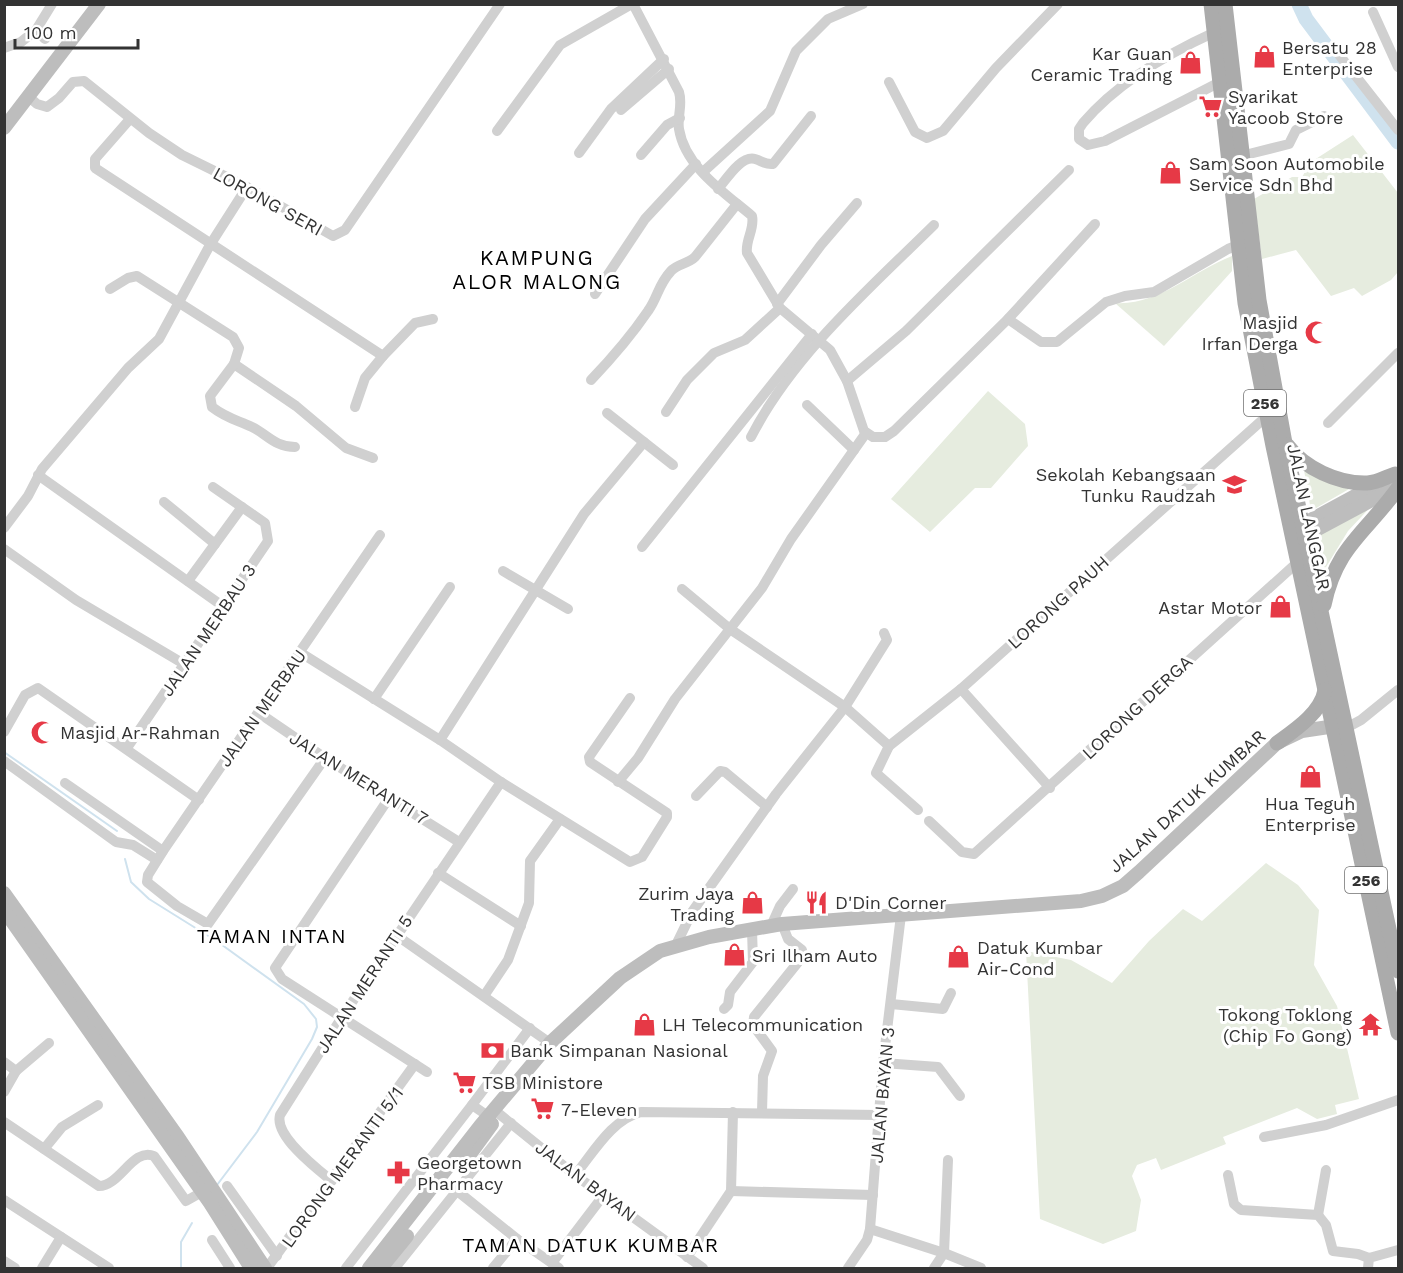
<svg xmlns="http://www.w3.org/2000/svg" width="1403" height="1273" viewBox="0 0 1403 1273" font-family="'Work Sans',sans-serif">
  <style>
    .green { fill: #e6ecdf }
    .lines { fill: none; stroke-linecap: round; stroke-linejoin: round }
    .stream { stroke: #cfe2ee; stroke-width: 2 }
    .river { stroke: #cfe2ee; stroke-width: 15 }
    .street { stroke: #d0d0d0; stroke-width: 10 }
    .secondary { stroke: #bdbdbd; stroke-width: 14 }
    .primary { stroke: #ababab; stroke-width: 15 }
    .labels { text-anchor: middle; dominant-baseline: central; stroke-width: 6; stroke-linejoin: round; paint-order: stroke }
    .shield { fill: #fff; stroke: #707070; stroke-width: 1.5 }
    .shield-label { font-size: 16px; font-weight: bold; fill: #333 }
    .poi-label { font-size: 18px; fill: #333; stroke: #fff; text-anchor: start }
    .street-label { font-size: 18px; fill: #333; stroke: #fff }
    .neighbourhood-label { font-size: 20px; letter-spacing: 1.5px; fill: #000; stroke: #fff }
    .quarter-label { font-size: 21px; letter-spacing: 1.5px; fill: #000; stroke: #fff }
  </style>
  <rect width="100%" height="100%" fill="#fff"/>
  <!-- green -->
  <g class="green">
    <polygon points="1353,135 1398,193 1398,272 1391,280 1362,296 1354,288 1331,296 1296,250 1262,259 1254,199 1292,177 1302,177 1311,162"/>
    <path d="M 1232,256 L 1232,271 L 1164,346 L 1115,303 C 1158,306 1193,271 1232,256 Z"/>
    <polygon points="988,391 1025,424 1028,446 991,488 975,488 930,532 891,499"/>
    <polygon points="1304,470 1356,485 1311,511"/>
    <polygon points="1377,500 1348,531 1323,572 1317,537"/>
    <polygon points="1266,863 1298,885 1319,910 1314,965 1337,1006 1359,1099 1335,1105 1337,1114 1317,1119 1297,1108 1223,1137 1226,1144 1161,1170 1156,1158 1137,1165 1132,1176 1141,1200 1136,1231 1103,1244 1040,1219 1026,951 1071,960 1112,983 1149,941 1183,909 1202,921"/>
  </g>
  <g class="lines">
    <!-- stream -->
    <g class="stream">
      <polyline points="4,752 117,831"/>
      <polyline points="125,859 131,882 149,899 218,942 304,1004 316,1019 317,1027 312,1039 257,1132 217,1185"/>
      <polyline points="181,1268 181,1242 192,1223"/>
    </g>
    <!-- river -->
    <polyline class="river" points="1299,4 1306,19 1398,142"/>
    <!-- street -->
    <g class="street">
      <path d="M 633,4 L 679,92 C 683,105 677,116 679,129 C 685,167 725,193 752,216 C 755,229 745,240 747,253 L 780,308 L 830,350 L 847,381 L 864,431 L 873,437 L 885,437 L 894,431 L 1008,319 L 1095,224"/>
      <polyline points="1373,12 1398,67"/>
      <path d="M 1215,32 C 1169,53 1116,84 1083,123 L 1079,129 L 1079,139 L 1088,145 L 1105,141 L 1220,82"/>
      <polyline points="45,39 36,30 52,4"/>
      <polyline points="1333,47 1398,130"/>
      <polyline points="4,48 21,42 36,30"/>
      <polyline points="889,82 915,132 927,138 943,131 996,68 1058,4"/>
      <polyline points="29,97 37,104 47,107 59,98 73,82 84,81 149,133 182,155 247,187 333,236 345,230 500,4"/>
      <polyline points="621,110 669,69"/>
      <polyline points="130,119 95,159 95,168 383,356 415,323 433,319"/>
      <polyline points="497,131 560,45 632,4"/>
      <polyline points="579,153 611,109 664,59"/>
      <polyline points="641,155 667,125 680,118"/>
      <polyline points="1241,156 1289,144 1296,130 1324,116"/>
      <polyline points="703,172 770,111 796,51 828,19 863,4"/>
      <path d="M 718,189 C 726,180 741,155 755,159 C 762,161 765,165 773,164 L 811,116"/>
      <polyline points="110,289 128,278 137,276 233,337 239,348 234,364 296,406 346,448 373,458"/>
      <polyline points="595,294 645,219 696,164"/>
      <polyline points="777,304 821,245 857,203"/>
      <polyline points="1008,319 1041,342 1057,342 1106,302 1125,296 1154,292 1228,249 1243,243"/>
      <path d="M 234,364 L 210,396 L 212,407 C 226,418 237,420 252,427 C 268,435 275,447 295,447"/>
      <path d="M 591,380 C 612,358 631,336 648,311 C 658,297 658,285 671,271 C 677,264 688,264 695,257 L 737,204"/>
      <polyline points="847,381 906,331 1069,170"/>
      <polyline points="807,405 854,450"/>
      <polyline points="355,407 365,378 383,356"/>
      <polyline points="666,412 687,380 714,353 745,340 780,308"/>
      <polyline points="607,413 673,465"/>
      <polyline points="1328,423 1398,353"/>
      <path d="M 751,437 C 793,355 869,289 934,225"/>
      <polyline points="38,475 224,607"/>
      <polyline points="164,502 215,544"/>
      <polyline points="4,528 28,496 42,469 128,368 159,339 210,245 247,187"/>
      <polyline points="642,547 812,334"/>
      <polyline points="4,549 76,600 184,664"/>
      <polyline points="503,571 568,609"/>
      <polyline points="188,581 242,507"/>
      <polyline points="682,589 730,629 845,707 889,746 961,689 1268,415"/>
      <polyline points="301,653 440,740 501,782 630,862 642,857 667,817 667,813 590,762 589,757 630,698"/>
      <polyline points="961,689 1050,788"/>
      <polyline points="374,699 450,587"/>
      <polyline points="259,713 325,758 459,842"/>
      <polyline points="1348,727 1361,720 1398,690"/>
      <polyline points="4,732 25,695 38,688 199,800"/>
      <polyline points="440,740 584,514 644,442"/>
      <polyline points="889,746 876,773 918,810"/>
      <polyline points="127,748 268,541 265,523 213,487"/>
      <polyline points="325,758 208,924 177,906 147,882 148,875 163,851 380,535"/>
      <polyline points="4,761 116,842 133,845 157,860"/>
      <polyline points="618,782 638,758 675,699 762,588 791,539 866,433"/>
      <polyline points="65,783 163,851"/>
      <polyline points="696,796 720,771 725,772 767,807"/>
      <polyline points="389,798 275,968 282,979 427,1072"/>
      <polyline points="929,821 962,852 974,854 1299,561"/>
      <polyline points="438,873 521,926"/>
      <polyline points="771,926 780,906 793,889"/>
      <polyline points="396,935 550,1043"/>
      <polyline points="676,945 692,912 776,794 845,707 887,640 884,633"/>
      <polyline points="484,996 508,960 529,903 530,861 560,819"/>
      <polyline points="891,1004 943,1009 951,993"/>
      <polyline points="724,1009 728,1005 730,992 753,962 752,930"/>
      <polyline points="4,1062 16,1071"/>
      <polyline points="883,1063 938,1067 960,1096"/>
      <polyline points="4,1092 16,1071 49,1043"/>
      <polyline points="762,1112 763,1076 772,1051 753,1025 754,1017 803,956 802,950 788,939 782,924"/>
      <polyline points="498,1113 575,1175 703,1268"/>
      <polyline points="488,1116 472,1105 530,1028"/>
      <path d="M 4,1122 L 99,1186 C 120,1186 133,1147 154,1156 L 186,1201 L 202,1192"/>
      <polyline points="1264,1137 1326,1125 1398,1100"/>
      <polyline points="44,1149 62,1127 98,1105"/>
      <path d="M 575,1175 C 594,1152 611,1120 641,1112 L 880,1115"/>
      <polyline points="1228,1175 1234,1204 1241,1210 1318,1215 1326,1225 1333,1251 1358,1254 1369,1258"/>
      <path d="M 332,1181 C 317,1169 274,1136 280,1115 L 342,1017 L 501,782"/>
      <polyline points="227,1186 277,1256"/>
      <polyline points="456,1190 517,1239 559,1268"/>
      <polyline points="731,1191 873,1195"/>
      <polyline points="4,1200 109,1268"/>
      <polyline points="1318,1215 1326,1170"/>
      <polyline points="870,1229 944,1253 981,1268"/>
      <polyline points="212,1240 230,1268"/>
      <polyline points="687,1257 731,1191 733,1112"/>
      <polyline points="4,1261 15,1268"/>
      <polyline points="552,1263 603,1196"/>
      <polyline points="42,1268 61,1237"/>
      <polyline points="267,1268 415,1064"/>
      <polyline points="346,1268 472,1105"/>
      <polyline points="395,1268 511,1123"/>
      <polyline points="493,1268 517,1239"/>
      <polyline points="848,1268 867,1240 870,1229 883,1063 901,915"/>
      <polyline points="934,1268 944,1253 948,1160"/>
      <polyline points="1368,1268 1369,1258 1398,1250"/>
    </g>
    <!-- secondary -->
    <g class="secondary">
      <polyline points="4,128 99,4"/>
      <polyline points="1294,529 1383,481"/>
      <polyline points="1297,540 1398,486"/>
      <polyline points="4,893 178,1137 265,1268"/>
      <polyline points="4,910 210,1203 251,1268"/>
      <polyline points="465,1161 492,1124"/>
      <polyline points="369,1268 480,1126 550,1043 620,978 660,951 709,937 782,924 1081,901 1102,896 1123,886 1139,872 1277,743 1302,731 1342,725"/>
      <polyline points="381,1268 407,1236"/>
    </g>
    <!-- primary -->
    <g class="primary">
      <polyline points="1211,4 1245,303 1273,446 1398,1033"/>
      <polyline points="1225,4 1259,300 1285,443 1398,971"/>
      <path d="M 1287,445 C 1304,468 1338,484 1367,483 C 1377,483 1386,477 1395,474"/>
      <path d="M 1324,605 C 1336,546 1367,532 1398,488"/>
      <path d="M 1277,743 C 1295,730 1321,713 1325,690"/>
    </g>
  </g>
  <!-- icons -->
  <defs>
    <symbol id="shop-bare" viewBox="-9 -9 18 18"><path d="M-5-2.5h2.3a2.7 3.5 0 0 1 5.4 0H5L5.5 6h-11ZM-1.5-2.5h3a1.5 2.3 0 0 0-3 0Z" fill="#e63946" stroke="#fff" stroke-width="2.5" paint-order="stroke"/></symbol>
    <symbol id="supermarket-bare" viewBox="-9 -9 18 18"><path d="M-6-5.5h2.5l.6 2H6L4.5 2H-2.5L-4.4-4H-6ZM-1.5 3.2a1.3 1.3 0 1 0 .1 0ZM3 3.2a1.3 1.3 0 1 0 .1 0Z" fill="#e63946" stroke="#fff" stroke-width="2.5" paint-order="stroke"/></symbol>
    <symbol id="mosque-bare" viewBox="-9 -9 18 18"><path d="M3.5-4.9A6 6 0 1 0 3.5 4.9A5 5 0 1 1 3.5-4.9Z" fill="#e63946" stroke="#fff" stroke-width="2.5" paint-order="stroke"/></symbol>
    <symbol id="school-bare" viewBox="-9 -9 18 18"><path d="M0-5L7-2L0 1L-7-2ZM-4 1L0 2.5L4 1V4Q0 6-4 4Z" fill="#e63946" stroke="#fff" stroke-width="2.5" paint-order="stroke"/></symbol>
    <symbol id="restaurant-bare" viewBox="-9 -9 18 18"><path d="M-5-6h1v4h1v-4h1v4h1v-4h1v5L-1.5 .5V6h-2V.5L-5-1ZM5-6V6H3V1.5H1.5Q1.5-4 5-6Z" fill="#e63946" stroke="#fff" stroke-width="2.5" paint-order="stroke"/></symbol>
    <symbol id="temple-bare" viewBox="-9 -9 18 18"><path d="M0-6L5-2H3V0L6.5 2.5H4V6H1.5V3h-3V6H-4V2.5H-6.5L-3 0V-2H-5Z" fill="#e63946" stroke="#fff" stroke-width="2.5" paint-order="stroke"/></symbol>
    <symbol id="bank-bare" viewBox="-9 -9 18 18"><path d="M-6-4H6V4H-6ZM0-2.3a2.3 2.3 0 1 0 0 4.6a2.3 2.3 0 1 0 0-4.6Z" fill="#e63946" stroke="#fff" stroke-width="2.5" paint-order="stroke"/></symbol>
    <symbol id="pharmacy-bare" viewBox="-9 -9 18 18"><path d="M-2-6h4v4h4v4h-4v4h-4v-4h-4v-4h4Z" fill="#e63946" stroke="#fff" stroke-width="2.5" paint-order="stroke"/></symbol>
  </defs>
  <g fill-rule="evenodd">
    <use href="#shop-bare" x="1248" y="40" width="33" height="33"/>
    <use href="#shop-bare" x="1174" y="46" width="33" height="33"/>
    <use href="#supermarket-bare" x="1194" y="90" width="33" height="33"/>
    <use href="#shop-bare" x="1154" y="156" width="33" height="33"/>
    <use href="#mosque-bare" x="1300" y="316" width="33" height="33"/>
    <use href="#school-bare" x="1218" y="468" width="33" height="33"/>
    <use href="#shop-bare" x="1264" y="590" width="33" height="33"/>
    <use href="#mosque-bare" x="26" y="716" width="33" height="33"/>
    <use href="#shop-bare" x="1294" y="760" width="33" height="33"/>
    <use href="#restaurant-bare" x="800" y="886" width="33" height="33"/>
    <use href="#shop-bare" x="736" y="886" width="33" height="33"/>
    <use href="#shop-bare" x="718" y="938" width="33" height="33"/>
    <use href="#shop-bare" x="942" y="940" width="33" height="33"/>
    <use href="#shop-bare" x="628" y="1008" width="33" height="33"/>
    <use href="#temple-bare" x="1354" y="1008" width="33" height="33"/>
    <use href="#bank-bare" x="476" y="1034" width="33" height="33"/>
    <use href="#supermarket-bare" x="448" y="1066" width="33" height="33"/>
    <use href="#supermarket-bare" x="526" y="1092" width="33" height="33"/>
    <use href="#pharmacy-bare" x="382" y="1156" width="33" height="33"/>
  </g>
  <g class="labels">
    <!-- shield labels -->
    <g class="shield">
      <rect x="1244" y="390" width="42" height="26" rx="4.5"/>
      <rect x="1345" y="867" width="42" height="26" rx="4.5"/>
    </g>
    <g class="shield-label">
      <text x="1265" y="403">256</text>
      <text x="1366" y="880">256</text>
    </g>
    <!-- poi labels -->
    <g class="poi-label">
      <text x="1282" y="47">Bersatu 28<tspan x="1282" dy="21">Enterprise</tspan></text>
      <text x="1172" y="53" text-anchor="end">Kar Guan<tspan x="1172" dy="21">Ceramic Trading</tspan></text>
      <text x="1228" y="96">Syarikat<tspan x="1228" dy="21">Yacoob Store</tspan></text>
      <text x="1189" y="163">Sam Soon Automobile<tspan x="1189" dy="21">Service Sdn Bhd</tspan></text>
      <text x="1298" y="322" text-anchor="end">Masjid<tspan x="1298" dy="21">Irfan Derga</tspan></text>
      <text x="1216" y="474" text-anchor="end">Sekolah Kebangsaan<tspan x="1216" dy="21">Tunku Raudzah</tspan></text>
      <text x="1262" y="607" text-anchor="end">Astar Motor</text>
      <text x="60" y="732">Masjid Ar-Rahman</text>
      <text x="1310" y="803" text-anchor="middle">Hua Teguh<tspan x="1310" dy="21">Enterprise</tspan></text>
      <text x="734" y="893" text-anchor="end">Zurim Jaya<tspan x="734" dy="21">Trading</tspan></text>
      <text x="835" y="902">D'Din Corner</text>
      <text x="977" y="947">Datuk Kumbar<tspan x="977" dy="21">Air-Cond</tspan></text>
      <text x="752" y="955">Sri Ilham Auto</text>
      <text x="1352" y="1014" text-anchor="end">Tokong Toklong<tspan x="1352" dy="21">(Chip Fo Gong)</tspan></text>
      <text x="662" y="1024">LH Telecommunication</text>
      <text x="510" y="1050">Bank Simpanan Nasional</text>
      <text x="482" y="1082">TSB Ministore</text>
      <text x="561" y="1109">7-Eleven</text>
      <text x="417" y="1162">Georgetown<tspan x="417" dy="21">Pharmacy</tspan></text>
    </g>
    <!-- street labels -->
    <g class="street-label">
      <text transform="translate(268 201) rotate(29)">LORONG SERI</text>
      <text transform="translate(1309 517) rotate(78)">JALAN LANGGAR</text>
      <text transform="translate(1058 602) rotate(-42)">LORONG PAUH</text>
      <text transform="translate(208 630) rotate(-56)">JALAN MERBAU 3</text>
      <text transform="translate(1137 707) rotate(-43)">LORONG DERGA</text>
      <text transform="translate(262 708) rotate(-55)">JALAN MERBAU</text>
      <text transform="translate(359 778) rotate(32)">JALAN MERANTI 7</text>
      <text transform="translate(1187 801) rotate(-42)">JALAN DATUK KUMBAR</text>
      <text transform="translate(364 984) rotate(-57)">JALAN MERANTI 5</text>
      <text transform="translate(882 1095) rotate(-85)">JALAN BAYAN 3</text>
      <text transform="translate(342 1167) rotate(-54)">LORONG MERANTI 5/1</text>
      <text transform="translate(586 1181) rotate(37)">JALAN BAYAN</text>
    </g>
    <!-- neighbourhood labels -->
    <g class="neighbourhood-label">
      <text x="272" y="936">TAMAN INTAN</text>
      <text x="591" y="1245">TAMAN DATUK KUMBAR</text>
    </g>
    <!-- quarter labels -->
    <g class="quarter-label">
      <text x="537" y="257">KAMPUNG<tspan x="537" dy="24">ALOR MALONG</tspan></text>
    </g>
  </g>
  <!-- border -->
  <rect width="1403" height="1273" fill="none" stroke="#333333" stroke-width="12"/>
  <!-- scale -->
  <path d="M15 39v9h123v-9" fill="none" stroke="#333333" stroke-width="3"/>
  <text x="24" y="39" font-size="18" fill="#333333" stroke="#ffffff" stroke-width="4.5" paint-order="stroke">100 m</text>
</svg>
